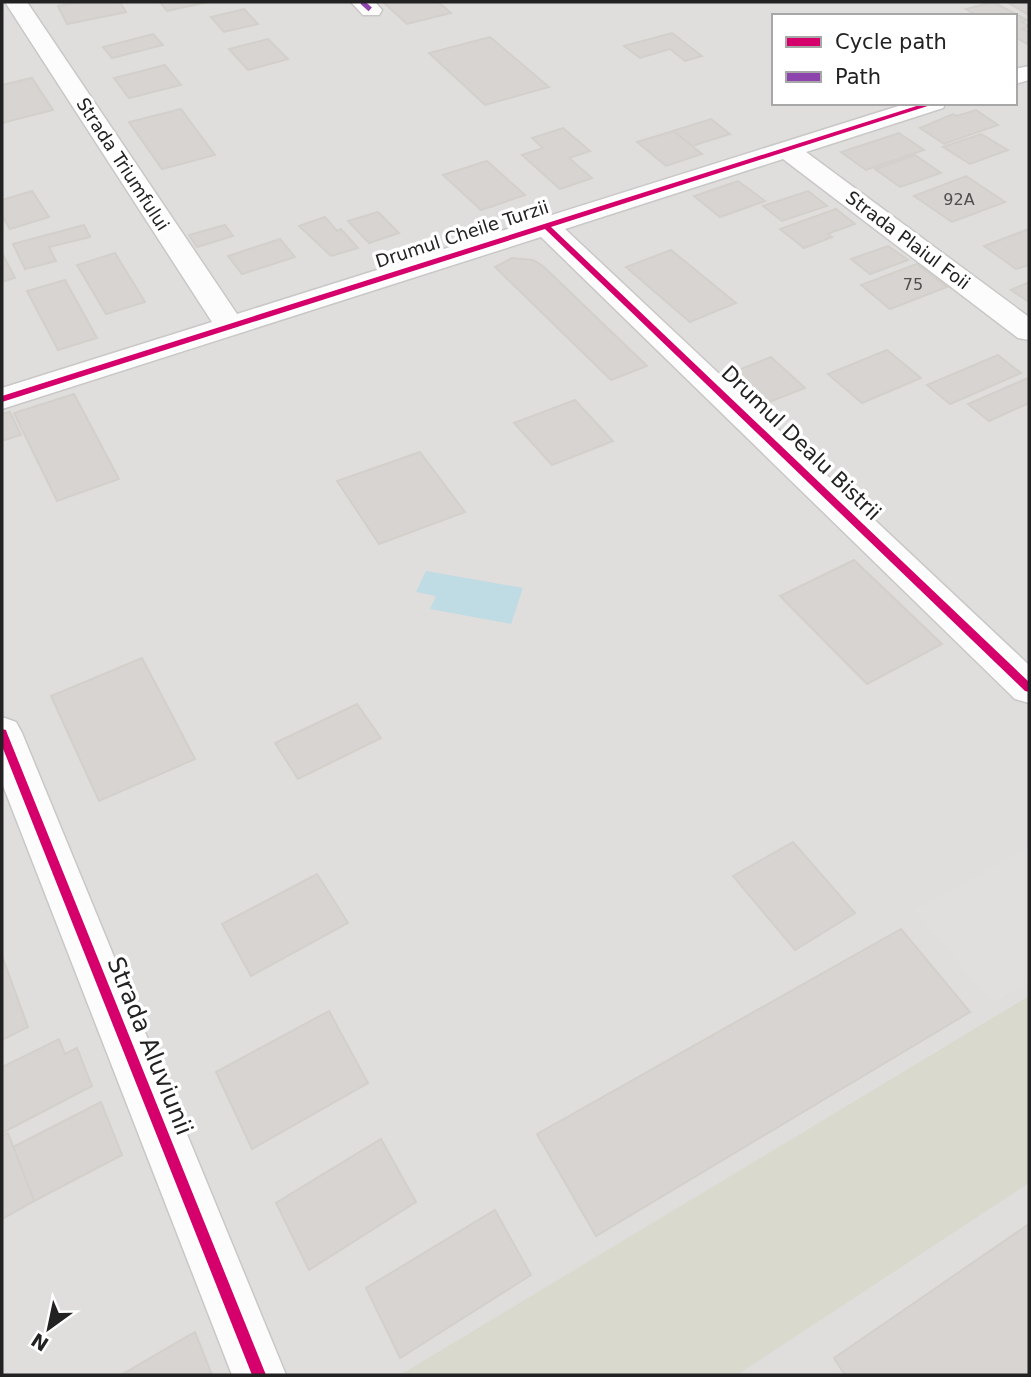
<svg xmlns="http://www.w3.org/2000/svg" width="1031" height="1377" viewBox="0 0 1031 1377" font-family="'DejaVu Sans',sans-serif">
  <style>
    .residential { fill: #dfdedc; fill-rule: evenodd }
    .construction { fill: #d9d9cd }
    .parking { fill: #e0dfde }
    .water { fill: #bfdbe3 }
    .building { fill: #d7d4d2; stroke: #d3d0cc; stroke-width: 2 }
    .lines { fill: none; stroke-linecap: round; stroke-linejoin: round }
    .minor-casing { stroke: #c9c8c7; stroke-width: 3 }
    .minor { fill: #fdfcfc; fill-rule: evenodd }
    .quiet { stroke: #8e44ad; stroke-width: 5; stroke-dasharray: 11 5; stroke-linecap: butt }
    .cycleway-casing { stroke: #fff; stroke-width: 5 }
    .cycleway { fill: #d6006c; fill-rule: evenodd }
    .labels { text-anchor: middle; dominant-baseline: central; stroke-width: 7; stroke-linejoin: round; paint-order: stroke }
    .far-number-label { font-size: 16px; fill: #4f4e4e }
    .far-street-label { font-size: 18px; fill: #222; stroke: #fff }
    .street-label { font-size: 21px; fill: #222; stroke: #fff }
    .near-street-label { font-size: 24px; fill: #222; stroke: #fff }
  </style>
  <rect width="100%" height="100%" fill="#f0eeeb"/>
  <!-- residential -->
  <path class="residential" d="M 2,2 L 1029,2 L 1029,1375 L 2,1375 ZM 774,16 L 1015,16 L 1015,103 L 774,103 Z"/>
  <!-- construction -->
  <polygon class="construction" points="1029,996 1029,1183 737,1375 400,1375"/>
  <!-- parking -->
  <polygon class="parking" points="1029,847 1029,981 992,1003 915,910"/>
  <!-- water -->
  <polygon class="water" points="426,571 523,588 511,624 430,609 436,596 416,592"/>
  <!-- building -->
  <g class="building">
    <polygon points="80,2 120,2 126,12 67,24 58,6"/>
    <polygon points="160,2 208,2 167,11"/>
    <polygon points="383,2 438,2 451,13 407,24"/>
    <polygon points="993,2 1027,20 1022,22 1029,26 1023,29 1029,32 1029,45 1015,37 1015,16 978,16 966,9"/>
    <polygon points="1016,2 1029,2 1029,15 1010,4"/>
    <polygon points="244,9 258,24 224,32 211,17"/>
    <polygon points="672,33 702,56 685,61 670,49 640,58 624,46"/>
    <polygon points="153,34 163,45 112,58 103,47"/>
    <polygon points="490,37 549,87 485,105 429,53"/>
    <polygon points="268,39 288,59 248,70 229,49"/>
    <polygon points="165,65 181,85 129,98 114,78"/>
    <polygon points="32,78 53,110 2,123 2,85"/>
    <polygon points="181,109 215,155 162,169 129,122"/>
    <polygon points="976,110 998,125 944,144 920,128 953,114 957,116"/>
    <polygon points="711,119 730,134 692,146 673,131"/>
    <polygon points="563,128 590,151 569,158 592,178 560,189 522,155 543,148 532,138"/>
    <polygon points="673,131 702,154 666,166 637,142"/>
    <polygon points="899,133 924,150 866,170 841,152"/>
    <polygon points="981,134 1008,150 970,164 943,147"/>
    <polygon points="915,155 941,173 900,187 875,169"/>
    <polygon points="487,161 525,195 481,210 443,175"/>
    <polygon points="966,176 1005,202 952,222 914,196"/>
    <polygon points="738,181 765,201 720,217 694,196"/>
    <polygon points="32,191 49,217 10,229 2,216 2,200"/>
    <polygon points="808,191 827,206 782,221 763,206"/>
    <polygon points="836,209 855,224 827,234 832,237 804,248 780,229"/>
    <polygon points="378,212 399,233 369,243 348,221"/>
    <polygon points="325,217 337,231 341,229 358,248 331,256 299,226"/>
    <polygon points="84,225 90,237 49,247 56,261 25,269 13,244"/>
    <polygon points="225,225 233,236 197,247 189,235"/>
    <polygon points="1029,229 1029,265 1016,269 984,246"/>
    <polygon points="280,239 295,257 242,274 228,256"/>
    <polygon points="888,246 908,260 870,274 851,259"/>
    <polygon points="671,250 736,303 690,322 626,267"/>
    <polygon points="2,253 15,278 2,282"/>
    <polygon points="115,253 145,302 106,314 77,265"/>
    <polygon points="512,258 533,260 543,266 647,366 611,380 495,267"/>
    <polygon points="917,264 947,287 890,309 861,285"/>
    <polygon points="65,280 97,338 58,350 27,291"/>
    <polygon points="1029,282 1029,302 1011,290"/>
    <polygon points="887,350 921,378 862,403 828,374"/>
    <polygon points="998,355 1021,373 950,404 927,385"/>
    <polygon points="771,357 805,388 764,404 731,373"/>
    <polygon points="1028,378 1029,403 989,421 968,404"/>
    <polygon points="74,394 119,479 57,501 14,413"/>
    <polygon points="575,400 613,441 552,465 514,423"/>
    <polygon points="10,412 21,435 2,441 2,414"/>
    <polygon points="420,452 465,512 379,544 337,481"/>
    <polygon points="854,560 942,644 867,684 780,596"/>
    <polygon points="142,658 195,759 99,801 51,696"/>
    <polygon points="357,704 381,738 298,779 275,743"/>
    <polygon points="793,842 855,913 795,950 733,876"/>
    <polygon points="317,874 348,923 251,976 222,924"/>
    <polygon points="901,929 970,1012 596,1236 537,1134"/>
    <polygon points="2,956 28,1027 2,1040"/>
    <polygon points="329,1011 368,1083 252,1149 216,1072"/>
    <polygon points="59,1039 65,1054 77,1048 92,1086 2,1133 2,1067"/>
    <polygon points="101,1102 122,1155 34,1201 13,1147"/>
    <polygon points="8,1133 34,1201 2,1219 2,1136"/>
    <polygon points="381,1139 416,1202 309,1270 276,1203"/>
    <polygon points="495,1210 531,1275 400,1358 366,1288"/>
    <polygon points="1029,1224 1029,1375 845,1375 834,1358"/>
    <polygon points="195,1332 212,1375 121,1375"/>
  </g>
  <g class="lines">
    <defs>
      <g id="minor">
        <polygon points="5,2 27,2 237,314 908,103 946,103 943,108 806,152 1029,317 1029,340 1018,338 783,159 565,229 1029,665 1029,703 1015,699 541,237 2,409 2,388 212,322"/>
        <polygon points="351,2 375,2 382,10 379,15 363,15"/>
        <polygon points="1029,66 1029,80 1015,84 1015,69"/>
        <polygon points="2,717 16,722 22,733 286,1375 232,1375 2,783"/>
      </g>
    </defs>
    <!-- minor casing -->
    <use href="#minor" class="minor-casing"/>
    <!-- minor -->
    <use href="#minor" class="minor"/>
    <!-- quiet -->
    <polyline class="quiet" points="362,2 371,10"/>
    <defs>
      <g id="cycleway">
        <polygon points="926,103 937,103 551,227 1029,682 1029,692 1025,691 545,229 2,402 2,396"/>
        <polygon points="2,729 6,730 7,733 266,1375 252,1375 2,746"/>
      </g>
    </defs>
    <!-- cycleway casing -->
    <use href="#cycleway" class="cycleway-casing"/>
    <!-- cycleway -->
    <use href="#cycleway" class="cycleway"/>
  </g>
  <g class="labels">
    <!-- far-number labels -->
    <g class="far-number-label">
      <text x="959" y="199">92A</text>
      <text x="913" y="284">75</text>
    </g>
    <!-- far-street labels -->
    <g class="far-street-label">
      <text transform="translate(123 164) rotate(57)">Strada Triumfului</text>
      <text transform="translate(462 234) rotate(-18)">Drumul Cheile Turzii</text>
      <text transform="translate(908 240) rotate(37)">Strada Plaiul Foii</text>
    </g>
    <!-- street labels -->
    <g class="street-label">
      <text transform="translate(801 443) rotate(44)">Drumul Dealu Bistrii</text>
    </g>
    <!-- near-street labels -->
    <g class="near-street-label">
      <text transform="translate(150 1046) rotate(68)">Strada Aluviunii</text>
    </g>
  </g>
  <!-- border -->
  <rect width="1031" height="1377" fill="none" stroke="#222222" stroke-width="7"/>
  <!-- legend -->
  <rect x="772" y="14" width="245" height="91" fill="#ffffff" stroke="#a7a7a7" stroke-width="2"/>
  <rect x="786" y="37" width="35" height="10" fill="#d6006c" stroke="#a7a7a7" stroke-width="2"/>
  <text x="835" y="49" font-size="21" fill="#222222">Cycle path</text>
  <rect x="786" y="72" width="35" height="10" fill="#8e44ad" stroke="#a7a7a7" stroke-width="2"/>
  <text x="835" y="84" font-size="21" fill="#222222">Path</text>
  <!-- north arrow -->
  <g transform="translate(49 1328) rotate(213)" stroke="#ffffff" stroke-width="5" paint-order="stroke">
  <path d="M0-5L12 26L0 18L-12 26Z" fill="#222222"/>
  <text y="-10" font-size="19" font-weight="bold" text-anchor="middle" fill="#222222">N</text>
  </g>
</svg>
